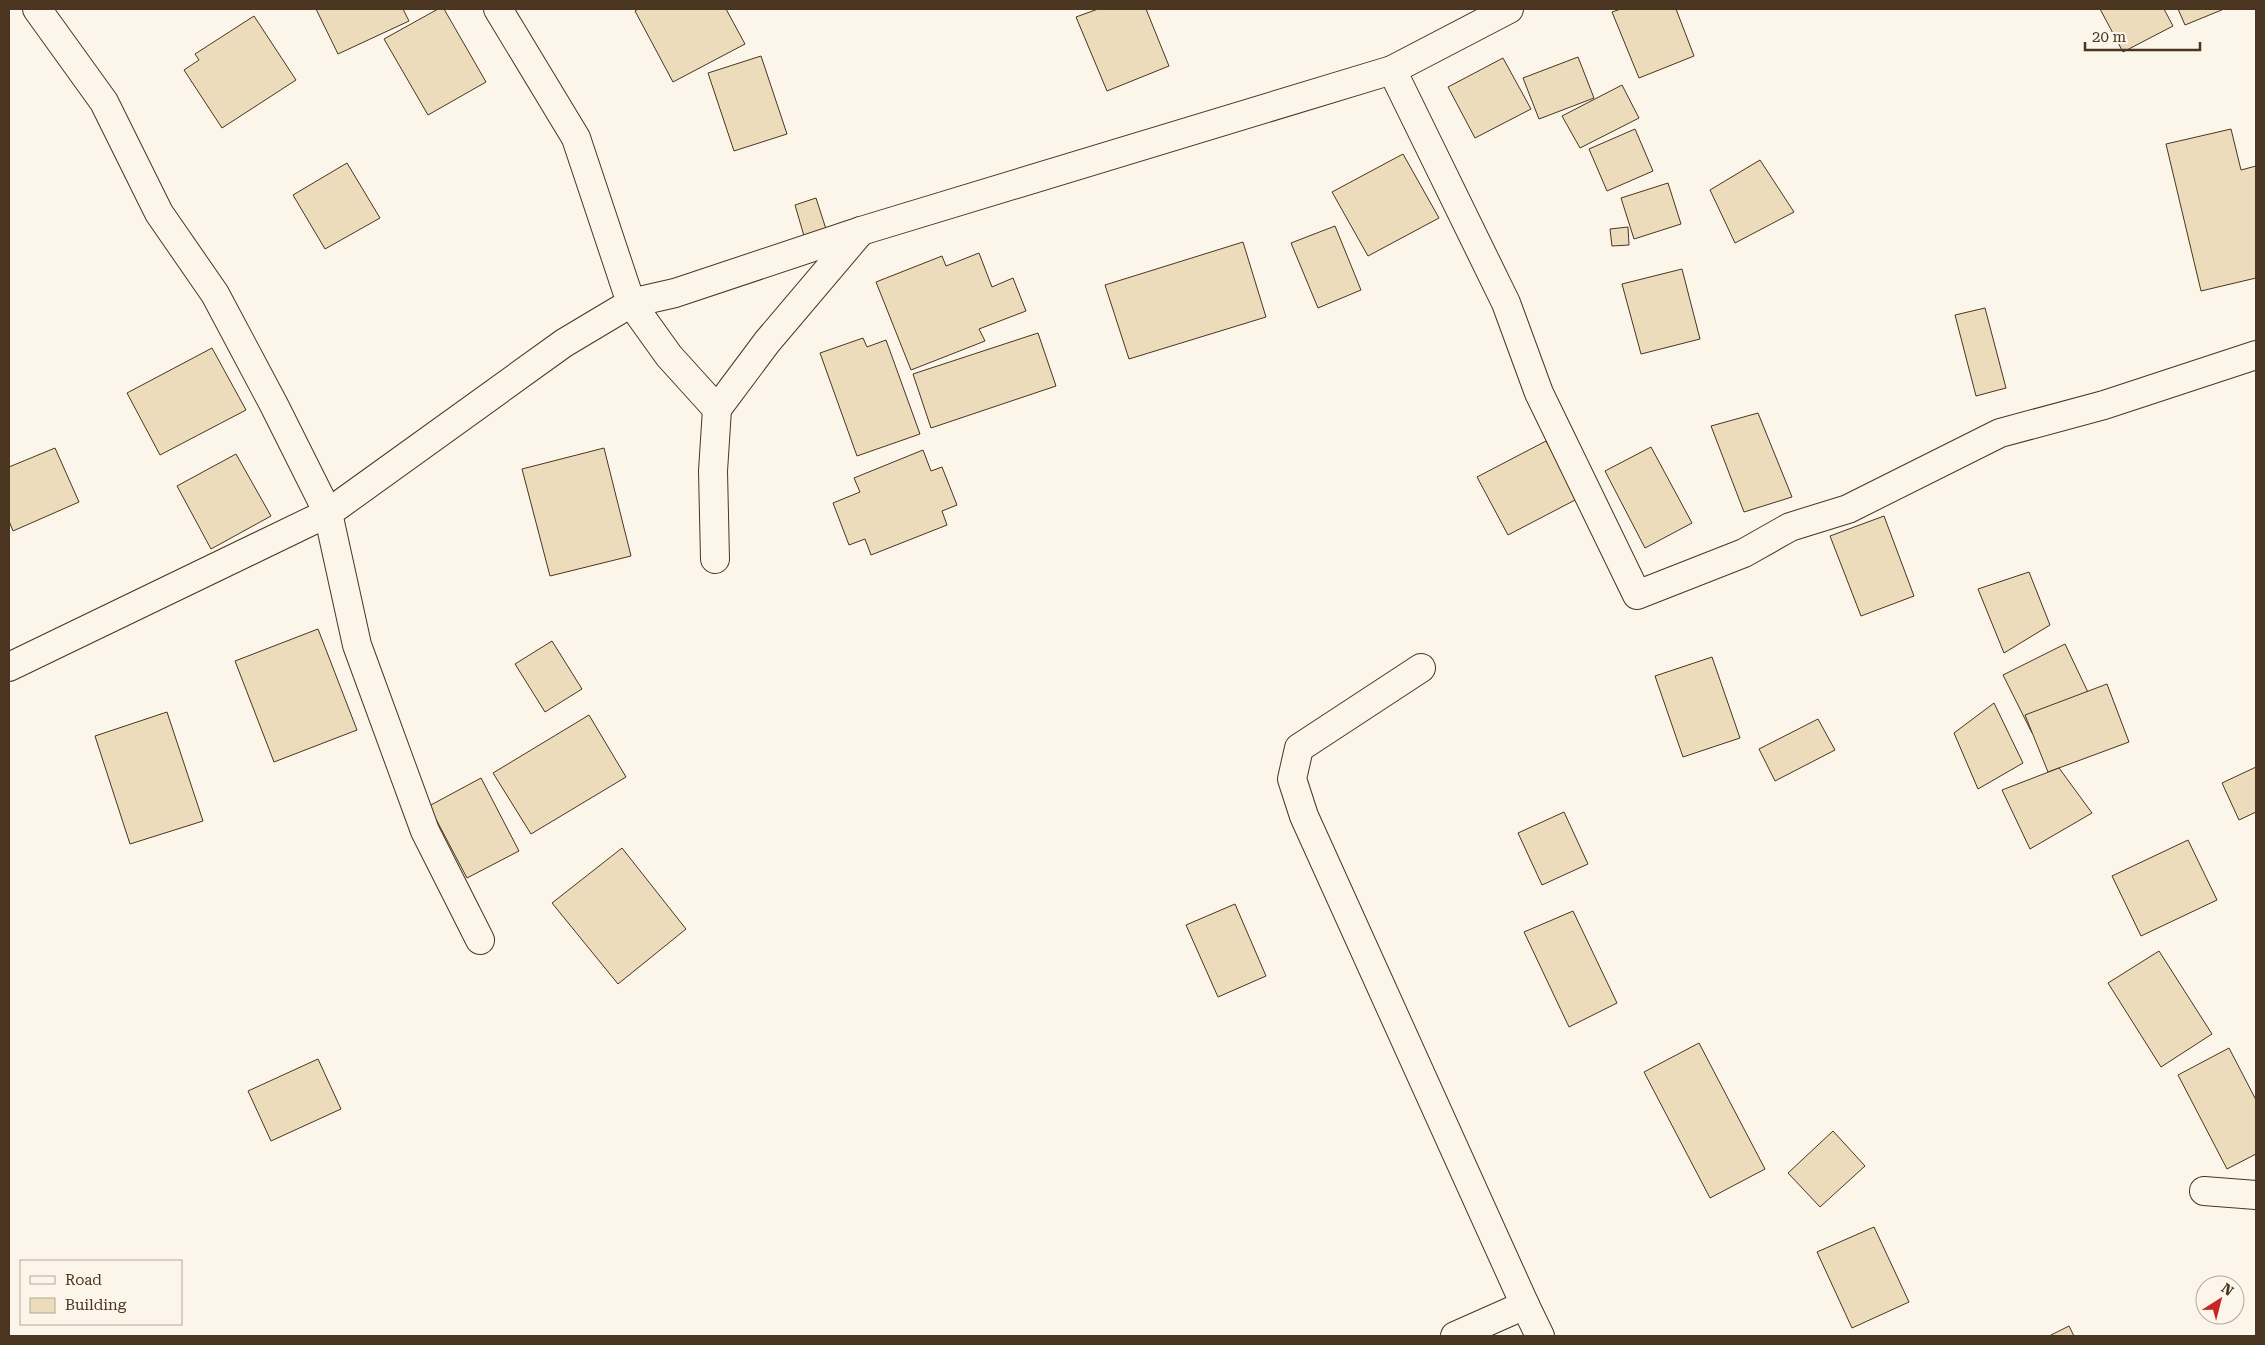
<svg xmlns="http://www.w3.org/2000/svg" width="2265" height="1345" viewBox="0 0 2265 1345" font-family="'Roboto Serif',serif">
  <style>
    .building { fill: #ecdcbc; stroke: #4a3520 }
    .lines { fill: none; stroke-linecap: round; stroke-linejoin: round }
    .street-casing { stroke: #4a3520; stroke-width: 30 }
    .street { stroke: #fbf6e9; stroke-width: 28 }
  </style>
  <rect width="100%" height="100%" fill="#fbf6e9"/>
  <!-- building -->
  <g class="building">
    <polygon points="316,9 403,9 409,21 338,54"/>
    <polygon points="438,9 444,9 486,82 428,115 384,39"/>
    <polygon points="638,9 726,9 745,44 673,82 635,11"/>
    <polygon points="1098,9 1146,9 1169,66 1107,91 1076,17"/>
    <polygon points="1621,9 1676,9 1694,56 1639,78 1612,12"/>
    <polygon points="2100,9 2164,9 2173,26 2123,52"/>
    <polygon points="2178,9 2224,9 2185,25"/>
    <polygon points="254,16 296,80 222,128 184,70 199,60 195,54"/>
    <polygon points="761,56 787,134 734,151 708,73"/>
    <polygon points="1578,57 1594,98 1539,119 1523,78"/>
    <polygon points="1503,58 1531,109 1475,138 1448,87"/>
    <polygon points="1622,85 1639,118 1580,148 1562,116"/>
    <polygon points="1635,129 1653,171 1607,191 1589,149"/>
    <polygon points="2231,129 2241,170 2256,166 2256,278 2201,291 2166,144"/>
    <polygon points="1403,154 1439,218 1368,256 1332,192"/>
    <polygon points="1760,160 1794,212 1735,243 1710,190"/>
    <polygon points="347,163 380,218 325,249 293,195"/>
    <polygon points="1668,183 1681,224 1634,239 1621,198"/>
    <polygon points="816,198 826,229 804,236 795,205"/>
    <polygon points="1335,226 1361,290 1318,308 1291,243"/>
    <polygon points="1628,227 1629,245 1612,246 1610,229"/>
    <polygon points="1243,242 1266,317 1129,359 1105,285"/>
    <polygon points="979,253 992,287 1013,278 1026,311 979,329 985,341 911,370 876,282 942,256 946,266"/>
    <polygon points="1682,269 1700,339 1641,354 1622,284"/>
    <polygon points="1985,308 2006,388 1976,396 1955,315"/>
    <polygon points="1038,333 1056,386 931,428 913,374"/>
    <polygon points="863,338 867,347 886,340 920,434 857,456 820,353"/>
    <polygon points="212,348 246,410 160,455 127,393"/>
    <polygon points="1758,413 1792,497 1744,512 1711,426"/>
    <polygon points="1546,441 1577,499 1508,535 1477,477"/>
    <polygon points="1651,447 1692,523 1645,548 1605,471"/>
    <polygon points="55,448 79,502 13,531 9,521 9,467"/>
    <polygon points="604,448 631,556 550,576 522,469"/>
    <polygon points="923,450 931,471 942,467 957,505 942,511 947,525 871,555 865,539 849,545 833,503 860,492 854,478"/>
    <polygon points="236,454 271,516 211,549 177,486"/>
    <polygon points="1884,516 1914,596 1861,616 1830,536"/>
    <polygon points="2029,572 2050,625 2004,653 1978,589"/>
    <polygon points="318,629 357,730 274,762 235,661"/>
    <polygon points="552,641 582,689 545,712 515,664"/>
    <polygon points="2065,644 2095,707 2032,733 2003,675"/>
    <polygon points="1712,657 1740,738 1683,757 1655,676"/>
    <polygon points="2107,684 2129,742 2048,772 2025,715"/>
    <polygon points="1994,703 2023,763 1978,789 1954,733"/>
    <polygon points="167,712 203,821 130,844 95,736"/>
    <polygon points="589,715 626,777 531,834 493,773"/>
    <polygon points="1818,719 1835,750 1775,781 1759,749"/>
    <polygon points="2256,767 2256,812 2239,820 2222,783"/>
    <polygon points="2059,768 2092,813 2030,849 2002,790"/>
    <polygon points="481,778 519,851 467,878 429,806"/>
    <polygon points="1564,812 1588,864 1542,885 1518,833"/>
    <polygon points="2188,840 2217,900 2141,936 2112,876"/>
    <polygon points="622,848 686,929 618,984 552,903"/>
    <polygon points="1235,904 1266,976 1218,997 1186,925"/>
    <polygon points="1573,911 1617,1003 1569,1027 1524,932"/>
    <polygon points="2159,951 2212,1034 2161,1067 2108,983"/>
    <polygon points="1699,1043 1765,1169 1710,1198 1644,1072"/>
    <polygon points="2229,1048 2256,1100 2256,1154 2227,1169 2178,1075"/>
    <polygon points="318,1059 341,1109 271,1141 248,1091"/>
    <polygon points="1833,1131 1865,1166 1820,1207 1788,1173"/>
    <polygon points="1874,1227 1909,1302 1852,1328 1817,1252"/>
    <polygon points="2069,1326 2074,1336 2049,1336"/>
  </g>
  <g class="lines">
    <defs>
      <g id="street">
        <polyline points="37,9 104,102 159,213 215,294 274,405 328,513 357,645 425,831 480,940"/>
        <polyline points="498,9 576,138 631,303 669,356 717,409"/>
        <polyline points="1392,70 1506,303 1539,393 1637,595 1744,553 1790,527 1848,509 2000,433 2104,405 2256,355"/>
        <polyline points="715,559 713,471 717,409 767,342 861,231"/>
        <polyline points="9,667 328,513 564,343 631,303 675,293 861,231 1392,70 1509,9"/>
        <polyline points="1421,668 1299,748 1292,779 1304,816 1525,1305"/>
        <polyline points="2204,1191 2256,1195"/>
        <polyline points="1455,1336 1525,1305 1540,1336"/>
      </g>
    </defs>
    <!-- street casing -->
    <use href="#street" class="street-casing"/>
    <!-- street -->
    <use href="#street" class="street"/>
  </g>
  <!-- border -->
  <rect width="2265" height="1345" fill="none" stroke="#4a3520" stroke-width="20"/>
  <!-- legend -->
  <rect x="20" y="1260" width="162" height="65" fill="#fbf6e9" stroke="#b4a999"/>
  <rect x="30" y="1276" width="25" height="8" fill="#fbf6e9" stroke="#b4a999"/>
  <text x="65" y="1285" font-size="15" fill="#4a3520">Road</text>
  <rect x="30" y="1298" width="25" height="15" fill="#ecdcbc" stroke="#b4a999"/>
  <text x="65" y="1310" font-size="15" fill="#4a3520">Building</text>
  <!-- north arrow -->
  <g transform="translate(2220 1300) rotate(36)"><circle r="24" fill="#fbf6e9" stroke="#b4a999"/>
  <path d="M0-4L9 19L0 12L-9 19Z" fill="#c62828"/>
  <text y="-8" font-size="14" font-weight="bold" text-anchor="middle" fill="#4a3520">N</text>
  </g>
  <!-- scale -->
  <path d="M2085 42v8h115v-8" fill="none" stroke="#4a3520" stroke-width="2.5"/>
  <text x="2092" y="42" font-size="15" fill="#4a3520" stroke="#fbf6e9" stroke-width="4" paint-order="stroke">20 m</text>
</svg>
